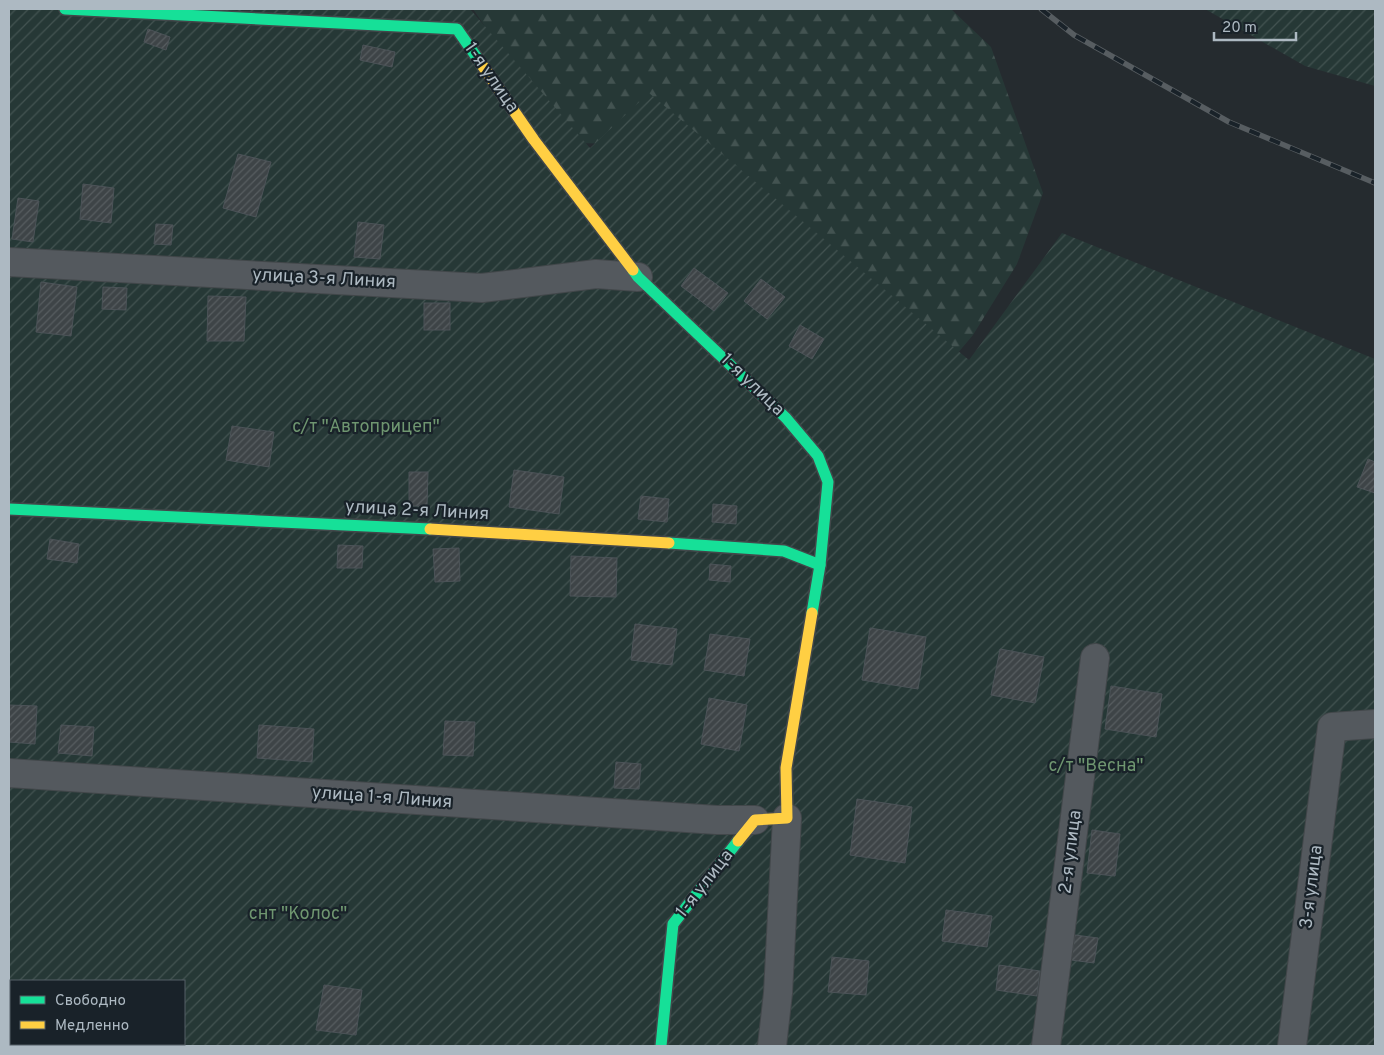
<svg xmlns="http://www.w3.org/2000/svg" width="1384" height="1055" viewBox="0 0 1384 1055" font-family="Overpass,sans-serif">
  <style>
    .forest { fill: url(#forest-firs) }
    .garden { fill: url(#garden-furrows); fill-rule: evenodd }
    .building { fill: url(#building-hatch); stroke: #4c5358 }
    .lines { fill: none; stroke-linecap: round; stroke-linejoin: round }
    .street-casing { stroke: #42474a; stroke-width: 30 }
    .fast-casing { stroke: #42474a; stroke-width: 14 }
    .slow-casing { stroke: #42474a; stroke-width: 14 }
    .street { stroke: #54595e; stroke-width: 28 }
    .fast { stroke: #16e098; stroke-width: 11 }
    .slow { stroke: #ffcf43; stroke-width: 11 }
    .rail-casing { stroke: #575d61; stroke-width: 5.5 }
    .rail { stroke: #192229; stroke-width: 4; stroke-dasharray: 11; stroke-linecap: butt }
    .labels { text-anchor: middle; dominant-baseline: central; stroke-width: 4.5; stroke-linejoin: round; paint-order: stroke }
    .street-label { font-size: 18px; fill: #adb9c2; stroke: #192229 }
    .park-label { font-size: 18px; fill: #6f9670; stroke: #192229 }
  </style>
  <defs>
    <pattern id="forest-firs" width="22" height="20" patternUnits="userSpaceOnUse" patternTransform="scale(1.25)"><rect width="22" height="20" fill="#263836"/><path d="M5 1l3.5 6h-7zM16 11l3.5 6h-7z" fill="#435351"/></pattern>
    <pattern id="garden-furrows" width="10" height="10" patternUnits="userSpaceOnUse" patternTransform="scale(1.25)"><rect width="10" height="10" fill="#263836"/><path d="M-1 1l2-2M0 10L10 0M9 11l2-2" fill="none" stroke="#435351"/></pattern>
    <pattern id="building-hatch" width="6" height="6" patternUnits="userSpaceOnUse" patternTransform="scale(1.25)"><rect width="6" height="6" fill="#3e4447"/><path d="M-1 1l2-2M0 6l6-6M5 7l2-2" fill="none" stroke="#575d60"/></pattern>
  </defs>
  <rect width="100%" height="100%" fill="#252b2f"/>
  <!-- forest -->
  <polygon class="forest" points="473,9 951,9 991,47 1043,193 1017,264 973,335 883,442 646,144 564,143"/>
  <!-- garden -->
  <g class="garden">
    <path d="M 9,9 L 470,9 L 590,148 L 649,93 L 969,360 L 1062,233 L 1375,359 L 1375,1046 L 9,1046 ZM 11,981 L 184,981 L 184,1044 L 11,1044 Z"/>
    <polygon points="1205,9 1375,9 1375,86 1305,66"/>
  </g>
  <!-- building -->
  <g class="building">
    <polygon points="148,29 170,37 166,50 144,42"/>
    <polygon points="363,45 395,52 392,67 360,60"/>
    <polygon points="238,154 271,162 256,217 223,208"/>
    <polygon points="83,184 114,188 111,223 80,219"/>
    <polygon points="18,198 39,201 33,242 12,239"/>
    <polygon points="358,222 384,225 380,259 354,257"/>
    <polygon points="156,224 173,225 171,245 154,244"/>
    <polygon points="694,268 728,293 714,311 681,286"/>
    <polygon points="761,279 785,297 767,319 744,301"/>
    <polygon points="41,282 77,287 71,336 36,332"/>
    <polygon points="103,287 127,288 126,310 102,309"/>
    <polygon points="208,296 246,297 244,341 207,341"/>
    <rect x="424" y="303" width="26" height="27"/>
    <polygon points="800,325 824,339 812,359 789,346"/>
    <polygon points="232,426 274,432 269,467 226,460"/>
    <polygon points="1368,459 1375,462 1375,493 1357,487"/>
    <polygon points="514,470 564,477 559,514 509,507"/>
    <polygon points="409,472 428,472 427,506 409,506"/>
    <polygon points="641,496 669,499 667,522 638,519"/>
    <polygon points="713,504 737,506 736,524 712,522"/>
    <polygon points="50,539 79,544 77,563 47,559"/>
    <polygon points="338,545 363,546 362,568 337,568"/>
    <polygon points="459,548 460,581 435,582 433,549"/>
    <polygon points="571,556 617,558 616,597 570,596"/>
    <polygon points="710,564 731,566 730,582 709,580"/>
    <polygon points="635,624 677,629 672,665 631,660"/>
    <polygon points="870,628 926,637 918,689 862,680"/>
    <polygon points="710,634 750,639 744,676 704,670"/>
    <polygon points="1000,649 1044,657 1035,703 991,695"/>
    <polygon points="1111,686 1162,694 1156,737 1105,729"/>
    <polygon points="709,698 747,705 739,751 701,744"/>
    <polygon points="9,705 37,706 35,744 9,742"/>
    <polygon points="445,721 475,722 473,756 443,755"/>
    <polygon points="61,725 94,727 92,756 58,753"/>
    <polygon points="259,725 314,729 312,762 257,758"/>
    <polygon points="616,762 641,764 639,789 614,788"/>
    <polygon points="857,799 912,807 905,863 850,855"/>
    <polygon points="1092,830 1120,834 1115,876 1087,873"/>
    <polygon points="946,910 992,916 987,947 942,941"/>
    <polygon points="1075,935 1098,938 1094,963 1071,960"/>
    <polygon points="832,957 869,961 866,995 828,992"/>
    <polygon points="999,965 1040,971 1037,996 996,990"/>
    <polygon points="324,985 362,990 356,1035 316,1030"/>
  </g>
  <g class="lines">
    <defs>
      <g id="street">
        <polyline points="9,262 482,288 596,274 638,277"/>
        <polyline points="9,773 717,820 755,820"/>
        <polyline points="772,1046 778,993 787,818"/>
        <polyline points="1046,1046 1095,658"/>
        <polyline points="1292,1046 1332,727 1375,724"/>
      </g>
      <g id="fast">
        <polyline points="65,9 457,29 482,65"/>
        <polyline points="633,270 638,277 786,418 818,456 828,482 820,565 812,613"/>
        <polyline points="9,509 430,529"/>
        <polyline points="669,543 784,551 820,565"/>
        <polyline points="661,1046 673,924 738,841"/>
      </g>
      <g id="slow">
        <polyline points="482,65 534,140 633,270"/>
        <polyline points="430,529 669,543"/>
        <polyline points="738,841 755,820 787,818 786,768 812,613"/>
      </g>
    </defs>
    <!-- street casing -->
    <use href="#street" class="street-casing"/>
    <!-- fast casing -->
    <use href="#fast" class="fast-casing"/>
    <!-- slow casing -->
    <use href="#slow" class="slow-casing"/>
    <!-- street -->
    <use href="#street" class="street"/>
    <!-- fast -->
    <use href="#fast" class="fast"/>
    <!-- slow -->
    <use href="#slow" class="slow"/>
    <defs>
      <polyline id="rail" points="1041,9 1074,35 1229,122 1375,183"/>
    </defs>
    <!-- rail casing -->
    <use href="#rail" class="rail-casing"/>
    <!-- rail -->
    <use href="#rail" class="rail"/>
  </g>
  <g class="labels">
    <!-- street labels -->
    <g class="street-label">
      <text transform="translate(491 78) rotate(55)">1-я улица</text>
      <text transform="translate(324 279) rotate(3)">улица 3-я Линия</text>
      <text transform="translate(752 385) rotate(44)">1-я улица</text>
      <text transform="translate(417 511) rotate(3)">улица 2-я Линия</text>
      <text transform="translate(382 798) rotate(4)">улица 1-я Линия</text>
      <text transform="translate(1071 852) rotate(-83)">2-я улица</text>
      <text transform="translate(705 884) rotate(-52)">1-я улица</text>
      <text transform="translate(1312 887) rotate(-83)">3-я улица</text>
    </g>
    <!-- park labels -->
    <g class="park-label">
      <text x="366" y="427">с/т "Автоприцеп"</text>
      <text x="1096" y="766">с/т "Весна"</text>
      <text x="298" y="914">снт "Колос"</text>
    </g>
  </g>
  <!-- border -->
  <rect width="1384" height="1055" fill="none" stroke="#adb9c2" stroke-width="20"/>
  <!-- legend -->
  <rect x="10" y="980" width="175" height="65" fill="#192229" stroke="#545e66"/>
  <rect x="20" y="996" width="25" height="8" fill="#16e098" stroke="#545e66"/>
  <text x="55" y="1005" font-size="15" fill="#adb9c2">Свободно</text>
  <rect x="20" y="1021" width="25" height="8" fill="#ffcf43" stroke="#545e66"/>
  <text x="55" y="1030" font-size="15" fill="#adb9c2">Медленно</text>
  <!-- scale -->
  <path d="M1214 32v8h82v-8" fill="none" stroke="#adb9c2" stroke-width="2.5"/>
  <text x="1222" y="32" font-size="15" fill="#adb9c2" stroke="#192229" stroke-width="4" paint-order="stroke">20 m</text>
</svg>
